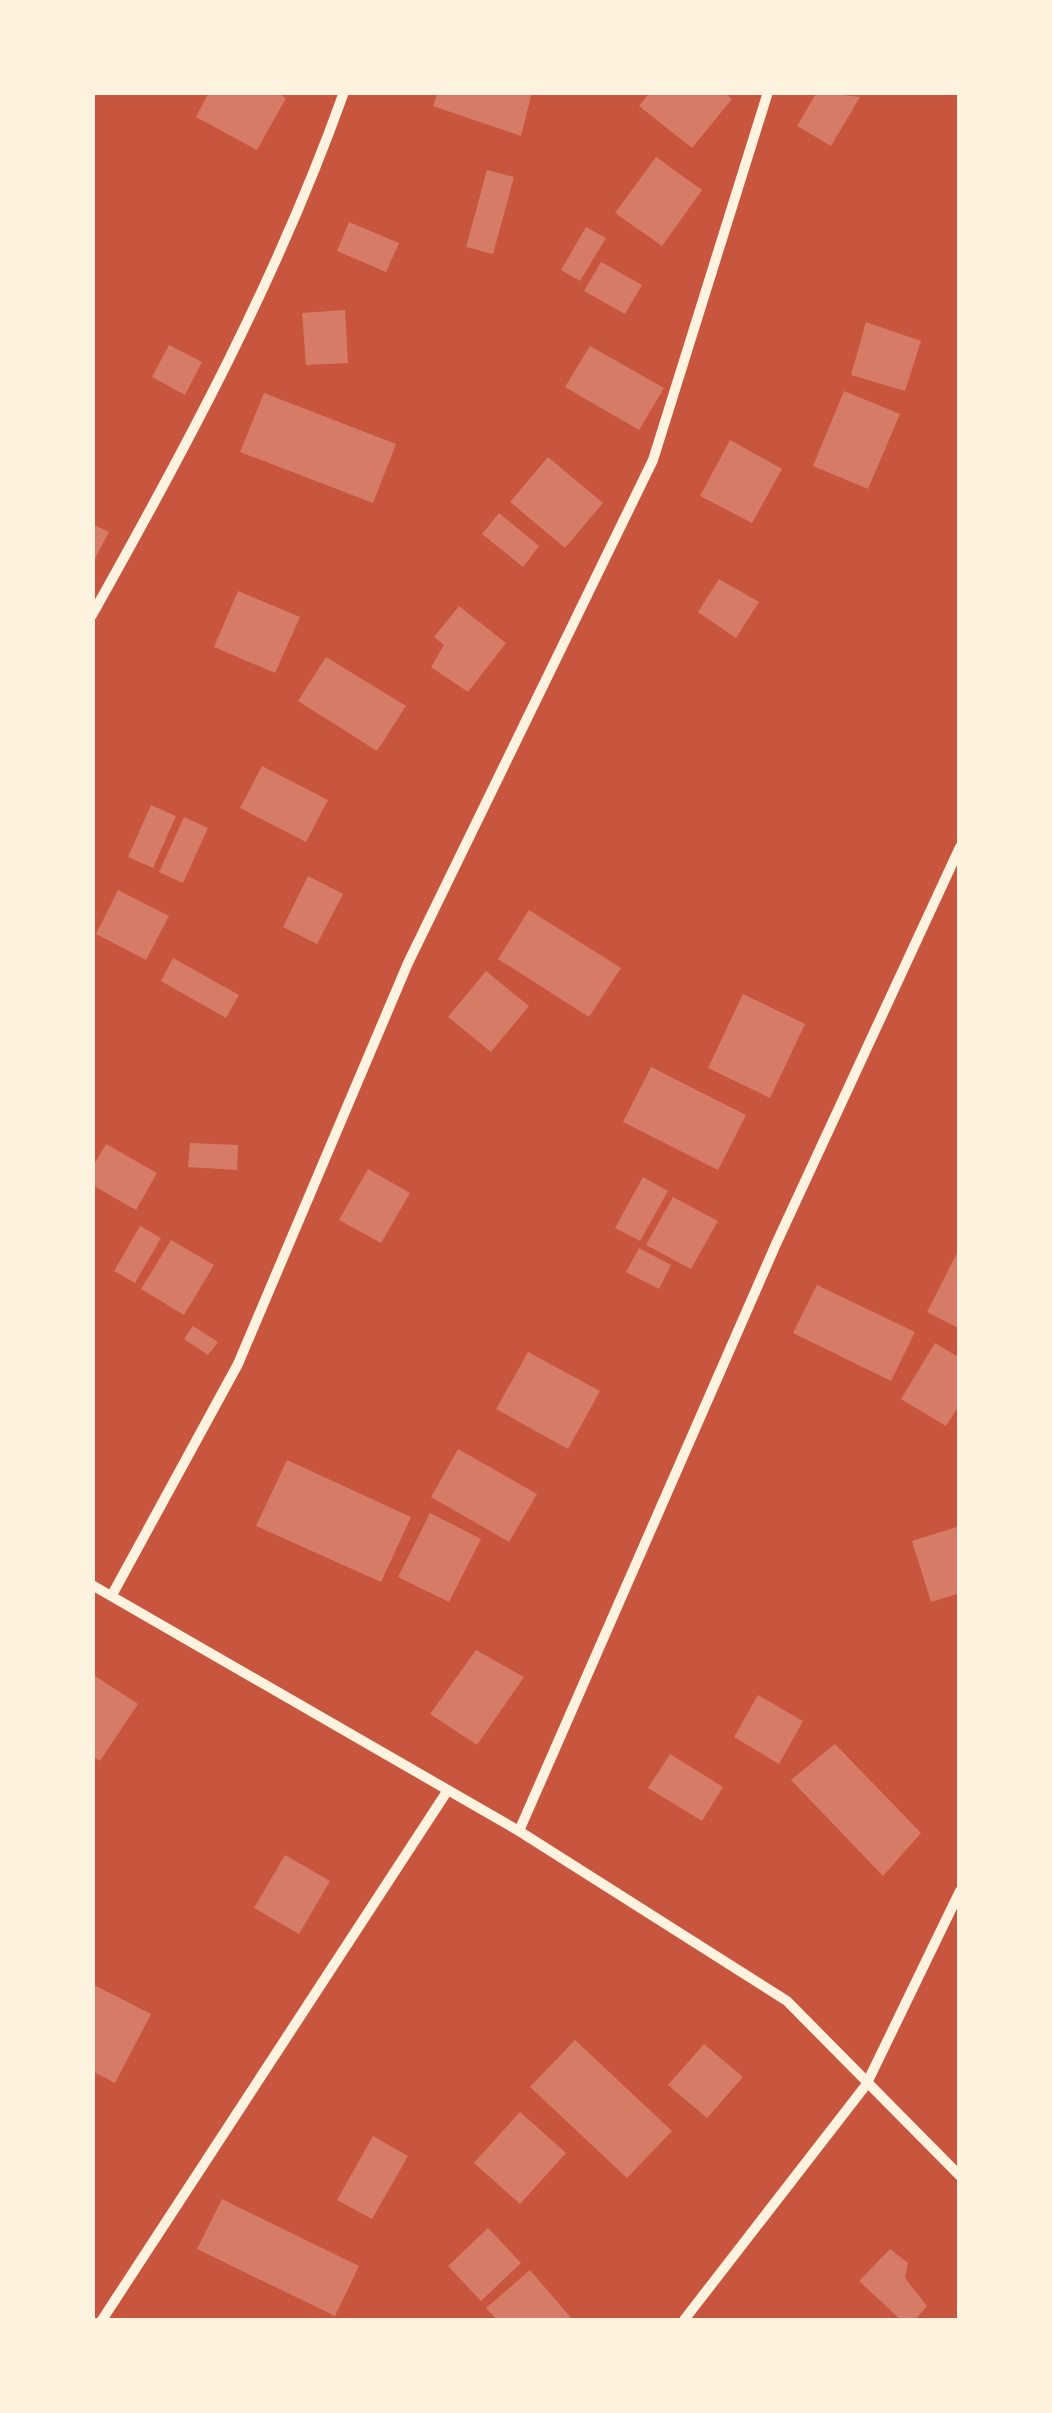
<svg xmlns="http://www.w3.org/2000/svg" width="1052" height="2413" viewBox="0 0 1052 2413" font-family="'Fira Sans Condensed',sans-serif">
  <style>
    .building { fill: #d67c66 }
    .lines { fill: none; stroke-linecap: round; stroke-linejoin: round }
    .minor { stroke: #fff3e0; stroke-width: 10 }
  </style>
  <rect width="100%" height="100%" fill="#c8553d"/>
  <!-- building -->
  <g class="building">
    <polygon points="209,92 276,92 286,98 257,150 196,117"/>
    <polygon points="438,92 471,93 532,92 521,136 433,106"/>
    <polygon points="650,92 723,92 732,99 692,148 639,106"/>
    <polygon points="817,92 860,97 831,146 797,126"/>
    <polygon points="656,157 702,190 662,246 615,213"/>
    <polygon points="487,170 514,177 493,254 466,247"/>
    <polygon points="349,222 399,243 386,272 337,251"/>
    <polygon points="586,227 606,238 580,281 561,270"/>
    <polygon points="601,262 642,285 625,314 584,291"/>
    <polygon points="345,310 348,363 306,365 302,313"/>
    <polygon points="866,322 921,341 905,391 851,375"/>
    <polygon points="169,345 202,362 185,395 152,377"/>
    <polygon points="590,346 664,388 639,430 565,387"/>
    <polygon points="844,391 900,414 868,489 813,466"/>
    <polygon points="264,393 396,444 373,503 240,452"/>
    <polygon points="730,440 782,469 752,523 700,496"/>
    <polygon points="548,457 603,503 565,548 510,502"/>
    <polygon points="499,513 539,546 523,567 482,534"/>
    <polygon points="92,524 109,532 92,564"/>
    <polygon points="719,579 759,602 736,638 698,612"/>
    <polygon points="238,591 300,617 275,673 214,647"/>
    <polygon points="459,606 506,643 468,692 431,667 444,645 434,637"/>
    <polygon points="326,657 406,706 377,751 298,701"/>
    <polygon points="262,766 328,800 306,842 240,808"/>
    <polygon points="151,805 176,816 153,868 128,857"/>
    <polygon points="184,817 208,828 183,883 159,872"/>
    <polygon points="308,876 343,894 317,944 283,927"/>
    <polygon points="118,890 169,916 146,960 96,934"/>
    <polygon points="529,910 621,968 589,1017 498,959"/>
    <polygon points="173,958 239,995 226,1018 161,981"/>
    <polygon points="486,971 529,1006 491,1052 448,1017"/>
    <polygon points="743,994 805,1024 770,1098 708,1068"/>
    <polygon points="651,1067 746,1115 718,1170 623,1122"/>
    <polygon points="190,1143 238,1145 237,1170 188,1167"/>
    <polygon points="106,1144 157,1173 136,1210 92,1185 92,1168"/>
    <polygon points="368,1169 410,1193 381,1243 339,1220"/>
    <polygon points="643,1177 668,1191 640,1241 615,1228"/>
    <polygon points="673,1197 718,1221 691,1269 646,1245"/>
    <polygon points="140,1226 161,1238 135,1283 114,1271"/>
    <polygon points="171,1240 214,1265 184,1315 141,1289"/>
    <polygon points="639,1248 671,1265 659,1289 626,1272"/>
    <polygon points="957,1253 960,1255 960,1329 927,1312"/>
    <polygon points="817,1285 915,1332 891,1381 793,1333"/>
    <polygon points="193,1326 218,1342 208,1355 184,1339"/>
    <polygon points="935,1343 960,1358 960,1404 946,1426 901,1399"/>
    <polygon points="528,1352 600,1391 568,1449 496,1409"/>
    <polygon points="458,1449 537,1494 509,1542 431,1497"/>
    <polygon points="287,1460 411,1517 381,1582 256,1526"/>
    <polygon points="430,1513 481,1539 449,1602 398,1577"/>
    <polygon points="960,1526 960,1593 931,1602 912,1541"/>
    <polygon points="476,1650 524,1677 477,1745 430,1714"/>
    <polygon points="92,1674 138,1704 100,1761 92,1756"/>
    <polygon points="758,1695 803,1721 779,1764 734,1737"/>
    <polygon points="835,1744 921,1833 883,1876 791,1780"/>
    <polygon points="670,1754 723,1787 702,1821 648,1788"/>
    <polygon points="285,1855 330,1881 299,1934 254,1908"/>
    <polygon points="92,1984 151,2014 115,2083 92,2071"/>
    <polygon points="575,2040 672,2131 627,2178 530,2087"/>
    <polygon points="704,2044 743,2077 707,2118 668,2085"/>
    <polygon points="520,2112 566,2153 520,2204 474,2163"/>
    <polygon points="373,2136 408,2156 372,2219 337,2200"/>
    <polygon points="222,2199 359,2266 335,2316 197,2249"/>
    <polygon points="488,2228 521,2263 481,2301 448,2266"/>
    <polygon points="890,2249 908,2263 905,2278 927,2306 915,2320 901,2320 859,2281"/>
    <polygon points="530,2270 572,2319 570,2320 497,2320 486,2308"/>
  </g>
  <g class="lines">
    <!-- minor -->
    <g class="minor">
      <path d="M 92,615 C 188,444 278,277 344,92"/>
      <polyline points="92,1585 519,1831 787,2001 960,2176"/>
      <polyline points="112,1595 238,1364 408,963 653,460 768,92"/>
      <polyline points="519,1831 776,1244 960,847"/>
      <polyline points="102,2320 446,1793"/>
      <polyline points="684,2320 866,2085 960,1891"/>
    </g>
  </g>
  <!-- border -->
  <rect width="1052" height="2413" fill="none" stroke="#fff3e0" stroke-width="190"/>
</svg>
